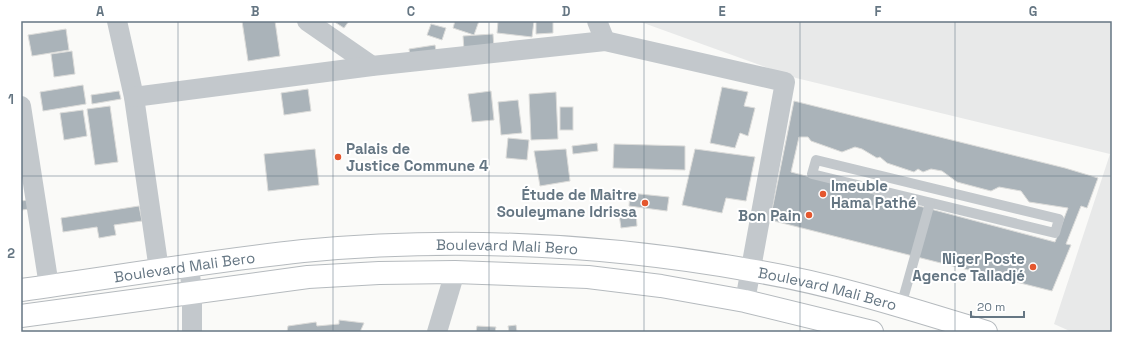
<svg xmlns="http://www.w3.org/2000/svg" width="1133" height="353" viewBox="0 0 1133 353" font-family="'Space Grotesk',sans-serif">
  <style>
    .built { fill: #e8e9e9 }
    .building { fill: #aab3b9; stroke: #dcdcda; fill-rule: evenodd }
    .lines { fill: none; stroke-linecap: round; stroke-linejoin: round }
    .primary-casing { stroke: #b5babe; stroke-width: 24 }
    .lane { stroke: #c3c8cc; stroke-width: 10 }
    .street { stroke: #c3c8cc; stroke-width: 20 }
    .primary { stroke: #fff; stroke-width: 22 }
    .grid { fill: none; stroke: #657683; stroke-width: 1; stroke-opacity: 0.55 }
    .poi-dot { fill: #e4572e; stroke: #fff; stroke-width: 1.5 }
    .labels { text-anchor: middle; dominant-baseline: central; stroke-width: 4; stroke-linejoin: round; paint-order: stroke }
    .poi-label { font-size: 15px; font-weight: bold; fill: #657683; stroke: #fff; text-anchor: end }
    .street-label { font-size: 15px; fill: #657683; stroke: #fff }
    .neatline { fill: none; stroke: #657683; stroke-width: 1.5 }
    .grid-label { font-size: 13px; text-anchor: middle; font-weight: bold; fill: #657683 }
  </style>
  <rect width="100%" height="100%" fill="#fafaf8"/>
  <!-- built -->
  <polygon class="built" points="638,21 1112,21 1112,332 1072,332 1054,324 1110,154 796,78"/>
  <!-- building -->
  <g class="building">
    <polygon points="242,21 275,21 280,56 248,61"/>
    <polygon points="333,21 349,21 344,28"/>
    <polygon points="455,21 479,21 474,35 453,28"/>
    <polygon points="498,21 534,21 532,37 497,33"/>
    <polygon points="536,21 553,21 553,33 536,34"/>
    <polygon points="431,24 446,28 442,40 427,35"/>
    <polygon points="66,29 69,50 32,56 28,35"/>
    <polygon points="493,34 494,48 464,50 463,36"/>
    <polygon points="435,45 437,57 411,61 409,49"/>
    <polygon points="72,51 75,74 54,77 51,54"/>
    <polygon points="83,85 86,104 43,111 40,92"/>
    <polygon points="722,87 748,92 744,106 755,108 748,136 740,133 735,148 710,143"/>
    <polygon points="308,89 311,111 284,115 281,93"/>
    <polygon points="119,91 121,99 92,104 91,95"/>
    <polygon points="491,91 494,120 472,122 468,94"/>
    <polygon points="556,92 558,139 531,140 529,94"/>
    <polygon points="518,100 522,133 501,135 498,102"/>
    <path d="M 794,101 L 1065,168 L 1098,178 L 1087,208 L 1081,206 L 1066,244 L 1071,245 L 1052,291 L 770,220 ZM 799,137 L 808,137 L 811,141 L 842,152 L 855,147 L 862,149 L 877,158 L 880,157 L 887,163 L 914,172 L 918,169 L 923,172 L 931,169 L 942,171 L 957,182 L 991,191 L 999,187 L 1021,191 L 1029,202 L 1068,208 L 1055,242 L 791,172 Z"/>
    <polygon points="110,106 118,162 95,165 87,109"/>
    <rect x="560" y="107" width="13" height="23"/>
    <polygon points="83,110 87,136 64,140 60,113"/>
    <polygon points="508,138 529,140 527,160 506,158"/>
    <polygon points="597,143 598,151 573,154 572,146"/>
    <polygon points="614,144 685,146 685,170 613,168"/>
    <polygon points="315,149 319,185 268,191 264,154"/>
    <polygon points="566,149 570,181 540,186 534,151"/>
    <polygon points="695,149 755,157 746,201 726,198 722,213 682,205"/>
    <polygon points="630,193 669,197 667,211 629,206"/>
    <polygon points="28,200 29,209 22,210 21,201"/>
    <polygon points="139,206 142,221 114,225 116,235 99,238 97,227 63,232 61,218"/>
    <polygon points="636,212 637,226 621,228 619,214"/>
    <polygon points="339,320 364,323 360,332 287,332 288,326 316,322 317,326 339,324"/>
    <polygon points="516,325 517,332 509,332 508,326"/>
    <polygon points="477,326 496,327 495,332 476,332"/>
  </g>
  <g class="lines">
    <defs>
      <g id="primary">
        <path id="s1" d="M 21,290 C 115,277 209,261 303,251 C 451,237 603,244 749,270 C 830,283 908,308 986,332"/>
        <polyline points="21,316 308,277 379,273 455,272 588,277 661,286 745,301 872,332"/>
      </g>
    </defs>
    <!-- primary casing -->
    <use href="#primary" class="primary-casing"/>
    <!-- lane -->
    <g class="lane">
      <polygon points="816,160 1059,219 1055,233 812,174"/>
      <polyline points="901,306 930,203"/>
    </g>
    <!-- street -->
    <g class="street">
      <polyline points="117,21 134,97 159,270"/>
      <polyline points="307,21 372,66"/>
      <polyline points="597,21 605,41"/>
      <polyline points="134,97 372,66 605,41 785,82 745,301"/>
      <polyline points="21,106 49,286"/>
      <polyline points="189,266 192,292 192,332"/>
      <polyline points="437,332 455,272"/>
    </g>
    <!-- primary -->
    <use href="#primary" class="primary"/>
  </g>
  <!-- grid -->
  <path class="grid" d="M 178,21 L 178,332M 333,21 L 333,332M 489,21 L 489,332M 644,21 L 644,332M 800,21 L 800,332M 955,21 L 955,332M 21,176 L 1112,176"/>
  <!-- markers -->
  <g class="poi-dot">
    <circle cx="338" cy="157" r="4"/>
    <circle cx="823" cy="194" r="4"/>
    <circle cx="645" cy="203" r="4"/>
    <circle cx="809" cy="215" r="4"/>
    <circle cx="1033" cy="267" r="4"/>
  </g>
  <g class="labels">
    <!-- poi labels -->
    <g class="poi-label">
      <text x="346" y="148" text-anchor="start">Palais de<tspan x="346" dy="17">Justice Commune 4</tspan></text>
      <text x="831" y="185" text-anchor="start">Imeuble<tspan x="831" dy="17">Hama Pathé</tspan></text>
      <text x="637" y="194">Étude de Maitre<tspan x="637" dy="17">Souleymane Idrissa</tspan></text>
      <text x="801" y="215">Bon Pain</text>
      <text x="1025" y="258">Niger Poste<tspan x="1025" dy="17">Agence Talladjé</tspan></text>
    </g>
    <!-- street labels -->
    <g class="street-label">
      <text stroke="none"><textPath href="#s1" startOffset="489">Boulevard Mali Bero</textPath></text>
      <text stroke="none"><textPath href="#s1" startOffset="165">Boulevard Mali Bero</textPath></text>
      <text stroke="none"><textPath href="#s1" startOffset="813">Boulevard Mali Bero</textPath></text>
    </g>
  </g>
  <!-- border -->
  <rect width="1133" height="353" fill="none" stroke="#ffffff" stroke-width="44"/>
  <!-- scale -->
  <path d="M971 311v6h53v-6" fill="none" stroke="#657683" stroke-width="2"/>
  <text x="977" y="311" font-size="12" fill="#657683" stroke="#ffffff" stroke-width="3" paint-order="stroke">20 m</text>
  <rect x="22" y="22" width="1089" height="309" class="neatline"/>
  <g class="grid-label">
    <text x="100" y="16">A</text>
    <text x="255" y="16">B</text>
    <text x="411" y="16">C</text>
    <text x="566" y="16">D</text>
    <text x="722" y="16">E</text>
    <text x="878" y="16">F</text>
    <text x="1033" y="16">G</text>
    <text x="11" y="104">1</text>
    <text x="11" y="258">2</text>
  </g>
</svg>
